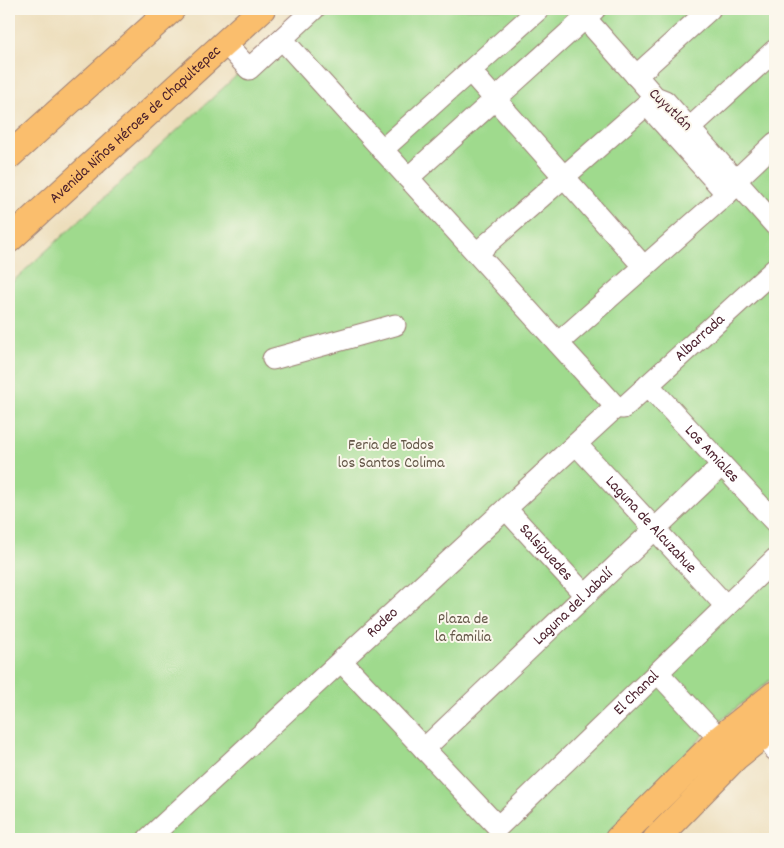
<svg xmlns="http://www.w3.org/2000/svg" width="784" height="848" viewBox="0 0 784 848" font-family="Dekko,sans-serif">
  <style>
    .green { fill: #9fda8d; stroke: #747c5c }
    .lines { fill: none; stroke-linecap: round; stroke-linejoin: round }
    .minor-casing { stroke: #9c7e74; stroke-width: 23 }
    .major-casing { stroke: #9c7e74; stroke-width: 28 }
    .minor { stroke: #fff; stroke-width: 21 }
    .major { stroke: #fabe6d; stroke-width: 26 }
    .labels { text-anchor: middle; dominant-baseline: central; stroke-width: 4; stroke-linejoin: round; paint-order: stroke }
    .street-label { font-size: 16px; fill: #4a1f2b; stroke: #fbf7ec }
    .park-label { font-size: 16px; fill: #645748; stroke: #fbf7ec }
  </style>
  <rect width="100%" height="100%" fill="#fbf7ec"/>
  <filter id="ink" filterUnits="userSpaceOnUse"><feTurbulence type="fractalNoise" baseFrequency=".02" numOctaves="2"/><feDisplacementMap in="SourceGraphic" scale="10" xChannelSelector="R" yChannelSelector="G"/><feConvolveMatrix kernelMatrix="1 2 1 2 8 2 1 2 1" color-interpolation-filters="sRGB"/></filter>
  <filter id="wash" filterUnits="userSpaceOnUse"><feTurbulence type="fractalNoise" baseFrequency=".0096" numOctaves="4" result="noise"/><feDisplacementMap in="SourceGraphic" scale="20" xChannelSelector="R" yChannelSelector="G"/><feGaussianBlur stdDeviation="1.12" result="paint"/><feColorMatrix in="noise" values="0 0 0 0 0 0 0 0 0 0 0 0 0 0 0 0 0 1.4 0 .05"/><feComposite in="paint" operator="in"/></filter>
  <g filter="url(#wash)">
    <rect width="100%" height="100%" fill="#eddebc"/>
    <!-- green -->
    <polygon class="green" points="309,9 775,9 775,676 706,733 604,839 9,839 9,285"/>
  </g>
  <g filter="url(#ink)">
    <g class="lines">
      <defs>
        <g id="minor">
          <polyline points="585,18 655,97 665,101 775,225"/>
          <path id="s1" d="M 282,39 L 616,407 L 623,408 L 775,269"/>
          <polyline points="225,43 249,69 314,9"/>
          <polyline points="470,71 644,267"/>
          <polyline points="636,76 710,9"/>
          <polyline points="647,105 727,194"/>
          <polyline points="678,139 775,50"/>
          <polyline points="382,150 539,9"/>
          <polyline points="408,178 595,9"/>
          <polyline points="736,180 775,143"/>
          <polyline points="477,253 655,97"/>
          <polyline points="558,343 739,183"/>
          <polyline points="273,359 395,325"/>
          <path id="s2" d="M 648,385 L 775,522"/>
          <path id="s3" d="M 576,444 L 726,606"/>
          <path id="s4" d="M 506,509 L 585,595"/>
          <path id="s5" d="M 341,661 L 498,827 L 775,559"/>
          <polyline points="658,673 729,749"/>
          <polyline points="764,735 775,750"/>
          <path id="s6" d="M 424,749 L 722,465"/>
          <path id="s7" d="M 148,839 L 616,407"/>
        </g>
        <g id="major">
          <polyline points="9,156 172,9"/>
          <path id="s8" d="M 9,240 L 262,9"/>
          <polyline points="618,839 719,739 775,694"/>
          <polyline points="656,839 736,757 775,726"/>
        </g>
      </defs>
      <!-- minor casing -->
      <use href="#minor" class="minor-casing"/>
      <!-- major casing -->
      <use href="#major" class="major-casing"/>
      <!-- minor -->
      <use href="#minor" class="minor"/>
      <!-- major -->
      <use href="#major" class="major"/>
    </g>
  </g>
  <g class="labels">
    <!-- street labels -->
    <g class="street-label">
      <text transform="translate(670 110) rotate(44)">Cuyutlán</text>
      <text stroke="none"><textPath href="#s8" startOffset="171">Avenida Niños Héroes de Chapultepec</textPath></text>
      <text stroke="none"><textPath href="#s1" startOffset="608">Albarrada</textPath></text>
      <text stroke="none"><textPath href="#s2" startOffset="94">Los Amiales</textPath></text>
      <text stroke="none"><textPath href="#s3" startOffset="110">Laguna de Alcuzahue</textPath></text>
      <text stroke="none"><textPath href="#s4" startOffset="59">Salsipuedes</textPath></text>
      <text stroke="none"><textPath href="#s6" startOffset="206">Laguna del Jabalí</textPath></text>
      <text stroke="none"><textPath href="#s7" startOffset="319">Rodeo</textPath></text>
      <text stroke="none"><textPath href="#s5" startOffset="421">El Chanal</textPath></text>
    </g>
    <!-- park labels -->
    <g class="park-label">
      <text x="391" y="445">Feria de Todos<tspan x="391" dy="18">los Santos Colima</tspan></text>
      <text x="463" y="619">Plaza de<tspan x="463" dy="18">la familia</tspan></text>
    </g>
  </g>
  <!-- margin -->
  <rect width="784" height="848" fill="none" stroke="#fbf7ec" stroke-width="30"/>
</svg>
